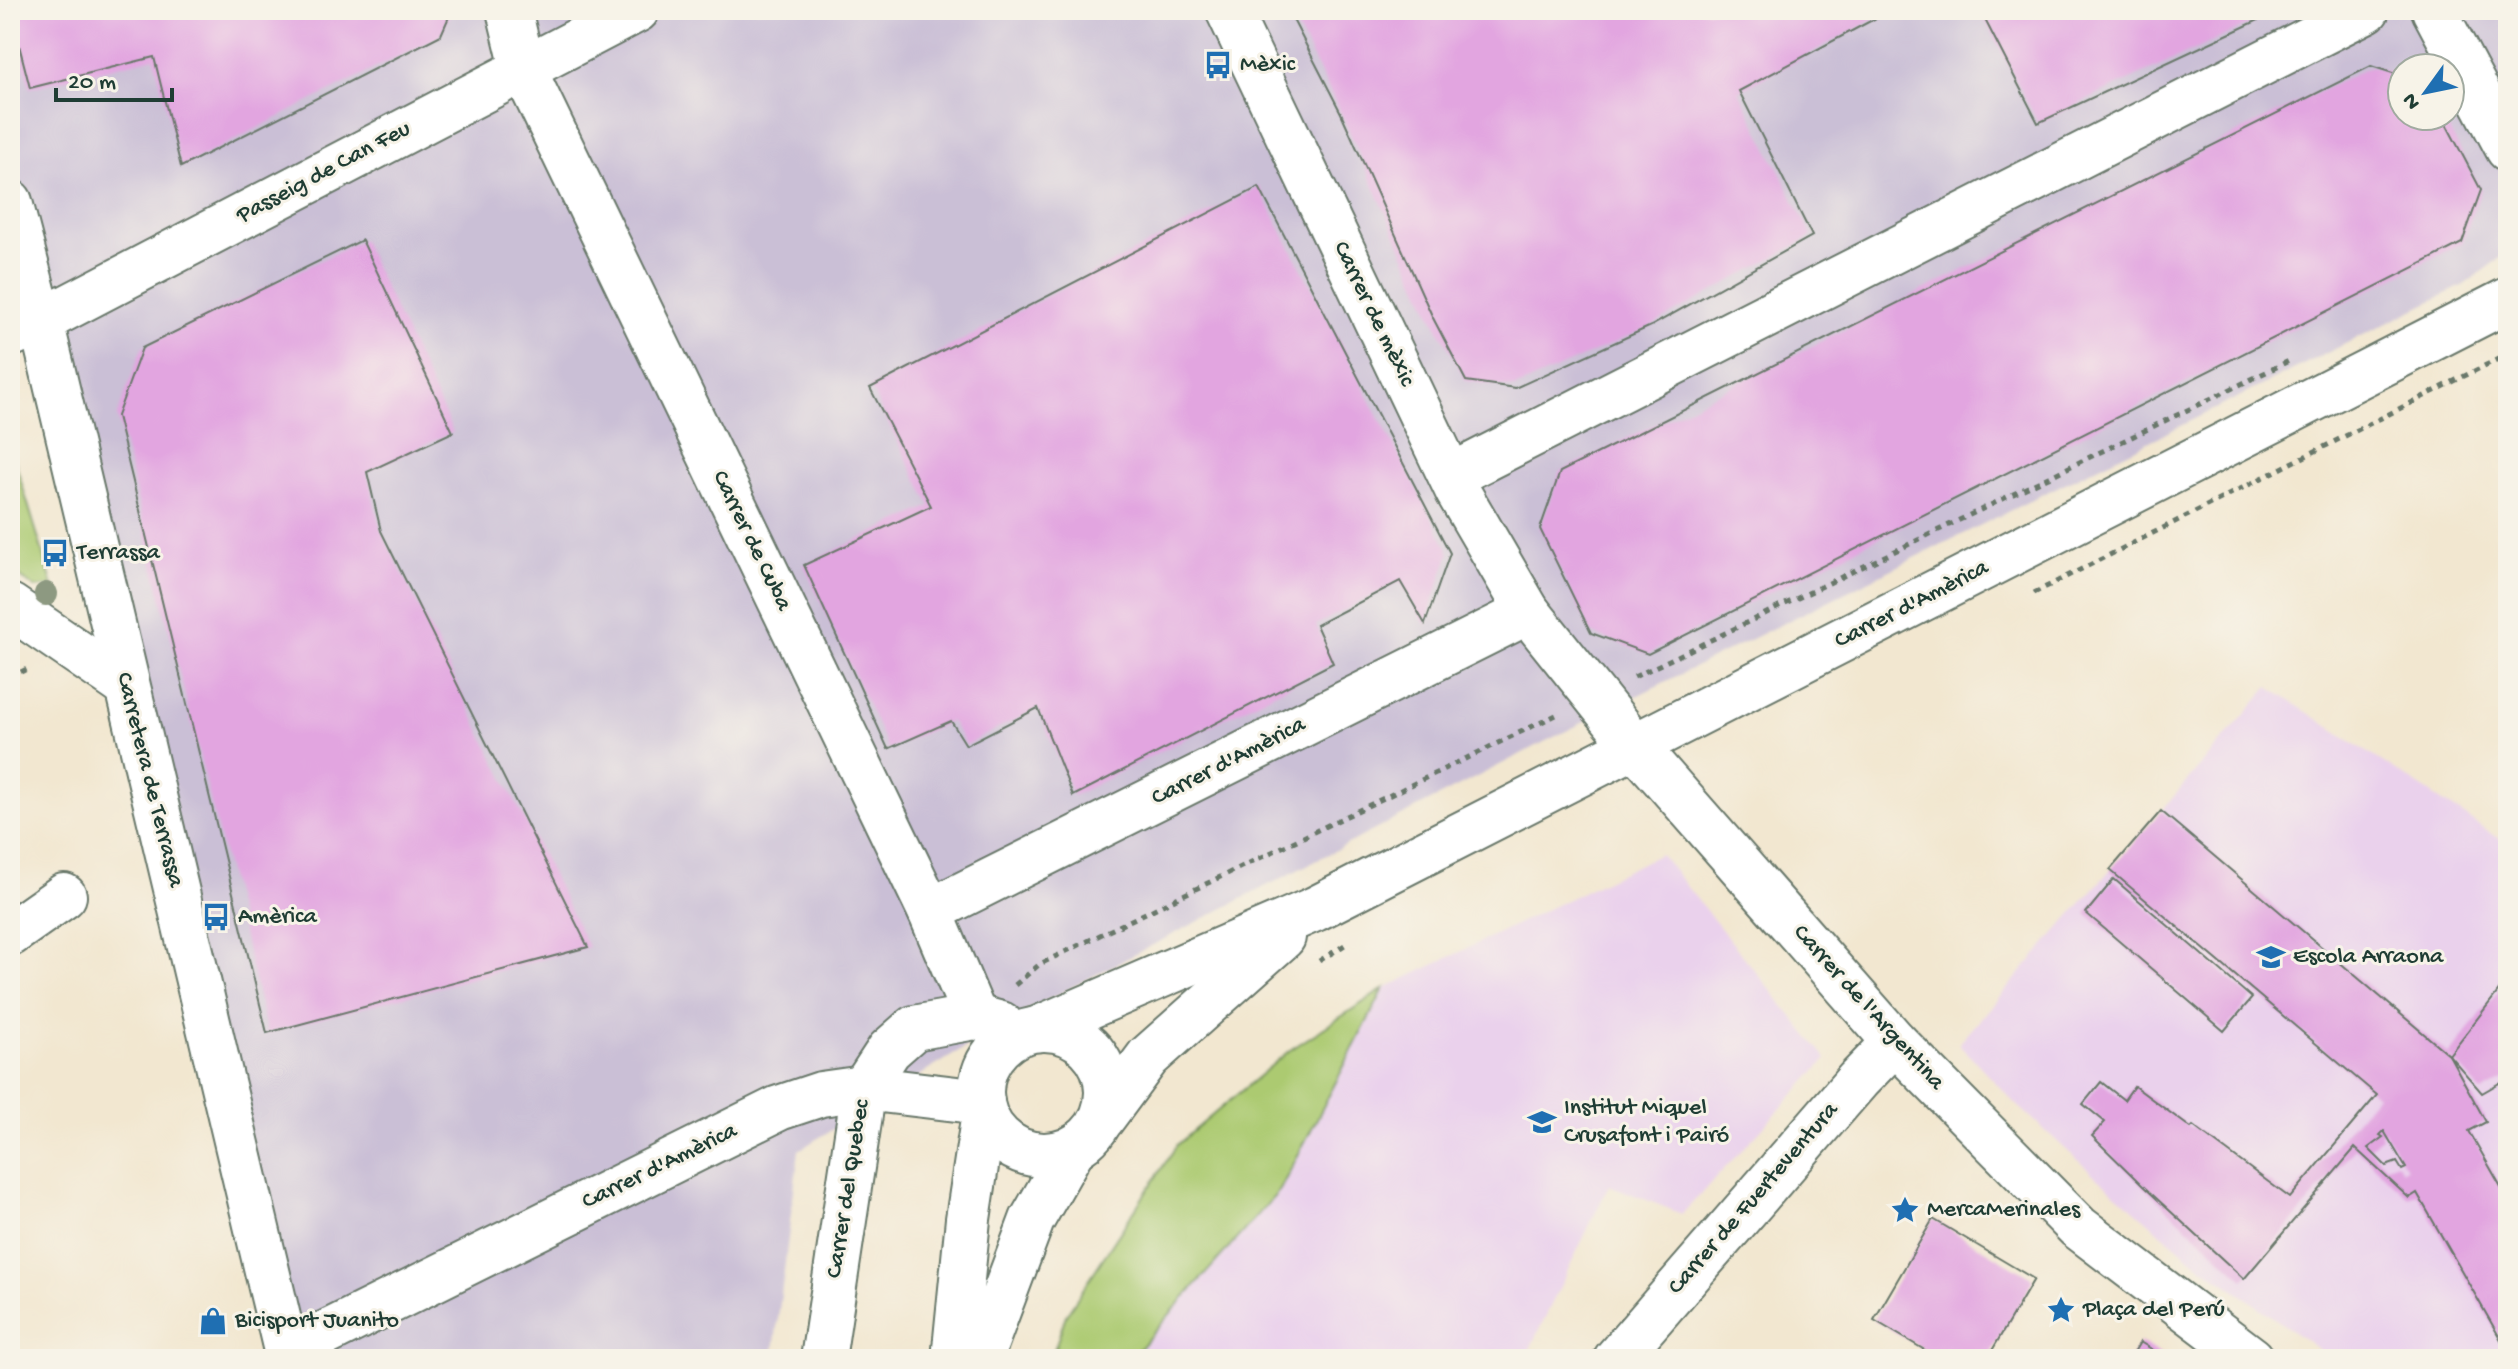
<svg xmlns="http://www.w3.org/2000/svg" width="2518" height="1369" viewBox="0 0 2518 1369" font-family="'Gochi Hand',sans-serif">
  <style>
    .built { fill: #ead1ec }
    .industrial { fill: #cabfd6; fill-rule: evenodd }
    .green { fill: #acca71; stroke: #668452; stroke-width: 2 }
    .building { fill: #e2a5e0; fill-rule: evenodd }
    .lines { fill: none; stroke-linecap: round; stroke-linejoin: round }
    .minor-casing { stroke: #69786b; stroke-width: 48 }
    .major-casing { stroke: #69786b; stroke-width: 48 }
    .path { stroke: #69786b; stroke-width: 5; stroke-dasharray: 6 6; stroke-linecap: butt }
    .minor { stroke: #fff; stroke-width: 44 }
    .major { stroke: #fff; stroke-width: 44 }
    .tree { fill: #8d9981 }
    .labels { text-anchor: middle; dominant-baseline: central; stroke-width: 6; stroke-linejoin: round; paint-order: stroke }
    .poi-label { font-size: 24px; fill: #1f3d34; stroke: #f7f3e8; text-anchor: start }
    .street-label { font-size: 24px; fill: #1f3d34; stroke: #f7f3e8 }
  </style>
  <rect width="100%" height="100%" fill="#f7f3e8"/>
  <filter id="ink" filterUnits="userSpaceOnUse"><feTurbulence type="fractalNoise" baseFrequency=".0125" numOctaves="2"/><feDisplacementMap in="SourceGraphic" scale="16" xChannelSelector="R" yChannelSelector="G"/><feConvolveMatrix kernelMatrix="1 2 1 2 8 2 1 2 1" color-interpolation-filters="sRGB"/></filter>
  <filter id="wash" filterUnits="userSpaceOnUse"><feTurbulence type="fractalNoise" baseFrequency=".006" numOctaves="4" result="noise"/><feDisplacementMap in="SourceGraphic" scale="32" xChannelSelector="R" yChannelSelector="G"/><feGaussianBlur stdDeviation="1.8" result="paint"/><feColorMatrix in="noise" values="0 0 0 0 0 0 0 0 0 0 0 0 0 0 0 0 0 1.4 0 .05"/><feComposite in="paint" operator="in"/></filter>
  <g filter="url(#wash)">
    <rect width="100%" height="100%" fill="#f2e7d0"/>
    <!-- built -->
    <g class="built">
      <polygon points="2269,687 2508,845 2508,1359 2332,1359 2194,1261 2094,1175 2014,1102 1959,1044"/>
      <polygon points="1660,854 1827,1059 1682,1214 1609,1185 1525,1359 1130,1359 1280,1190 1384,989"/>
    </g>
    <!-- industrial -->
    <path class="industrial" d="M 10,10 L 2508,10 L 2508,252 L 2464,285 L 1554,737 L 1018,1015 L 799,1150 L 773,1359 L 304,1359 L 41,322 L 10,335 ZM 2402,68 L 2450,68 L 2450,116 L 2402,116 Z"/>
    <!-- green -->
    <g class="green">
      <polygon points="10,445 53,586 35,588 10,569"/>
      <polygon points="1384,989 1280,1190 1130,1359 1051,1359 1066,1315 1177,1145 1290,1050"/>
    </g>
    <g id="blocks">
      <!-- building -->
      <g class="building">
        <polygon points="10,10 452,10 441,35 181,167 154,57 30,88"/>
        <polygon points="1288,10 1891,10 1739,91 1812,236 1651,326 1515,388 1466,381 1433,318 1341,113"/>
        <polygon points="1980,10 2280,10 2038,123"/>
        <polygon points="2371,66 2402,76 2402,116 2442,116 2481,190 2462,243 1648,654 1591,633 1540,529 1560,472"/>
        <polygon points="1259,187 1450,553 1425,624 1400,581 1316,625 1333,663 1073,796 1038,708 966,745 951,721 888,749 804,565 931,506 870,388"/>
        <polygon points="362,240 453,432 367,472 381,531 588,947 267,1033 117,416 142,348"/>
        <path d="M 2161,811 L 2449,1055 L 2486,1122 L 2469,1131 L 2508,1199 L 2508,1352 L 2417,1193 L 2409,1198 L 2355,1148 L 2244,1279 L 2143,1186 L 2092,1136 L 2105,1122 L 2083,1104 L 2101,1082 L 2124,1100 L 2134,1086 L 2191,1128 L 2193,1126 L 2290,1198 L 2377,1095 L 2110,870 ZM 2384,1131 L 2406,1168 L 2402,1170 L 2397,1162 L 2386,1166 L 2368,1148 L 2383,1137 L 2380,1135 Z"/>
        <polygon points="2114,879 2252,998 2224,1031 2086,913"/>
        <polygon points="2508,979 2508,1078 2482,1093 2449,1055"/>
        <polygon points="1933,1219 2034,1279 1987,1359 1940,1359 1874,1320"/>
        <polygon points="2140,1342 2168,1359 2130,1359"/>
      </g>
    </g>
  </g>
  <g filter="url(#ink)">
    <use href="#blocks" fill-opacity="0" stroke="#69786b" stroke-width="2"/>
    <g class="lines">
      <defs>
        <g id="minor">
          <polyline points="509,10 523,68 930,911 975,1017"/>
          <polyline points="1228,10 1458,492 1528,612 1636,747 1895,1042 2078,1227 2252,1359"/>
          <polyline points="2434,10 2508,149"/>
          <polyline points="10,335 41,321 637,10"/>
          <polyline points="1451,476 2367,10"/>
          <polyline points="10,606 125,685"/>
          <polyline points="930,911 1528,612"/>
          <polyline points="10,934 64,896"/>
          <polyline points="1037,1029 1315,909 2508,300"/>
          <circle cx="1044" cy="1092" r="63"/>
          <polyline points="1102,1119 1148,1057 1283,937"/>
          <polyline points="286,1353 779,1108 821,1094 864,1088 982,1102"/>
          <polyline points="823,1359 864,1088 889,1050 914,1028 975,1017 1001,1024"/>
          <polyline points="954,1359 968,1219 984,1113"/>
          <polyline points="980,1359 1032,1220 1072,1150"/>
          <polyline points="1616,1359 1858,1080 1895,1042"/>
        </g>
        <polyline id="major" points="10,202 41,321 288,1359"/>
      </defs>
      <!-- minor casing -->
      <use href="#minor" class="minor-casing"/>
      <!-- major casing -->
      <use href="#major" class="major-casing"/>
      <!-- path -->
      <g class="path">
        <polyline points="2034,593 2508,354"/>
        <polyline points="10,677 27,669"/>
        <polyline points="1634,677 2291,360"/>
        <polyline points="1319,961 1348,943"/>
        <polyline points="1015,985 1040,964 1556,715"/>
        <polyline points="10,1338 16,1359"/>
      </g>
      <!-- minor -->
      <use href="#minor" class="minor"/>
      <!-- major -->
      <use href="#major" class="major"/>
    </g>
    <!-- trees -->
    <circle class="tree" cx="46" cy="594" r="12"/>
  </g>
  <!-- icons -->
  <defs>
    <symbol id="bus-bare" viewBox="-9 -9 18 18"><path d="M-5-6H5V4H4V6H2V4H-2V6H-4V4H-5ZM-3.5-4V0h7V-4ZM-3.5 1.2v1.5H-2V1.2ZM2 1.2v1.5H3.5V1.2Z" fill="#1f6fb2" stroke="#f7f3e8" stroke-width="2.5" paint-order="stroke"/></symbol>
    <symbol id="school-bare" viewBox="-9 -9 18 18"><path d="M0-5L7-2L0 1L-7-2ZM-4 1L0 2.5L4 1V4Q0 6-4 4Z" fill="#1f6fb2" stroke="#f7f3e8" stroke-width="2.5" paint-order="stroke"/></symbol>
    <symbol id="sight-bare" viewBox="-9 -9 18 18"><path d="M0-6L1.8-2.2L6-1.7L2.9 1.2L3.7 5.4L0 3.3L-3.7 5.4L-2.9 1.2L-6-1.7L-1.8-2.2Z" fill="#1f6fb2" stroke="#f7f3e8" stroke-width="2.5" paint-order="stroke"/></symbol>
    <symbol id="shop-bare" viewBox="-9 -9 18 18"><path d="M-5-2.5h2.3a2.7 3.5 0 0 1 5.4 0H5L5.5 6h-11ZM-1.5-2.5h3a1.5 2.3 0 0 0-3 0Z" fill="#1f6fb2" stroke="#f7f3e8" stroke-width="2.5" paint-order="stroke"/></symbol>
  </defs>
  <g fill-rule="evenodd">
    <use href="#bus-bare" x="1198" y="45" width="40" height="40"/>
    <use href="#bus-bare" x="35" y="533" width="40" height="40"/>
    <use href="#bus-bare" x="196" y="897" width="40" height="40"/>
    <use href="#school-bare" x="2251" y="937" width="40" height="40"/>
    <use href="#school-bare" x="1522" y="1102" width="40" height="40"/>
    <use href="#sight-bare" x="1885" y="1190" width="40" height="40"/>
    <use href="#sight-bare" x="2041" y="1290" width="40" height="40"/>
    <use href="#shop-bare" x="193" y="1301" width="40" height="40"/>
  </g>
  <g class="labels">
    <!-- poi labels -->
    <g class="poi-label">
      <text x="1240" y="65">Mèxic</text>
      <text x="77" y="553">Terrassa</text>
      <text x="238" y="917">Amèrica</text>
      <text x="2293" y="957">Escola Arraona</text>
      <text x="1564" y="1108">Institut Miquel<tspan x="1564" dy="28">Crusafont i Pairó</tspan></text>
      <text x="1927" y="1210">MercaMerinales</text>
      <text x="2083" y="1310">Plaça del Perú</text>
      <text x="235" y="1321">Bicisport Juanito</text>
    </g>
    <!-- street labels -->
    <g class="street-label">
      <text transform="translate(324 173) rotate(-28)">Passeig de Can Feu</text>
      <text transform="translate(1373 314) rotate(64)">Carrer de mèxic</text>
      <text transform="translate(751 541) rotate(64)">Carrer de Cuba</text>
      <text transform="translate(1912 605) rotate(-27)">Carrer d'Amèrica</text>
      <text transform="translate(1229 762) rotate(-27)">Carrer d'Amèrica</text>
      <text transform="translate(149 780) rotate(76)">Carretera de Terrassa</text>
      <text transform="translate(1868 1008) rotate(48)">Carrer de l'Argentina</text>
      <text transform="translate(660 1167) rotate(-26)">Carrer d'Amèrica</text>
      <text transform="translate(849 1189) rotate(-81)">Carrer del Quebec</text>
      <text transform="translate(1754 1199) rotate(-49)">Carrer de Fuerteventura</text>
    </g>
  </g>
  <!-- margin -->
  <rect width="2518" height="1369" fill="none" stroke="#f7f3e8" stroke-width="40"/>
  <!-- north arrow -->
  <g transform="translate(2426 92) rotate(237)"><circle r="38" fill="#f7f3e8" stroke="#a1aaa0" stroke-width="2"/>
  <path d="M0-6L14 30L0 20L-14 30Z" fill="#1f6fb2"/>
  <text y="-12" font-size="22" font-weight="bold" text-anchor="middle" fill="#1f3d34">N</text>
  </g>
  <!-- scale -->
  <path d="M56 88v12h116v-12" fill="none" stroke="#1f3d34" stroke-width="4"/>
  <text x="68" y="88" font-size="24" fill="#1f3d34" stroke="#f7f3e8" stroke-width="6" paint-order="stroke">20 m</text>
</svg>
